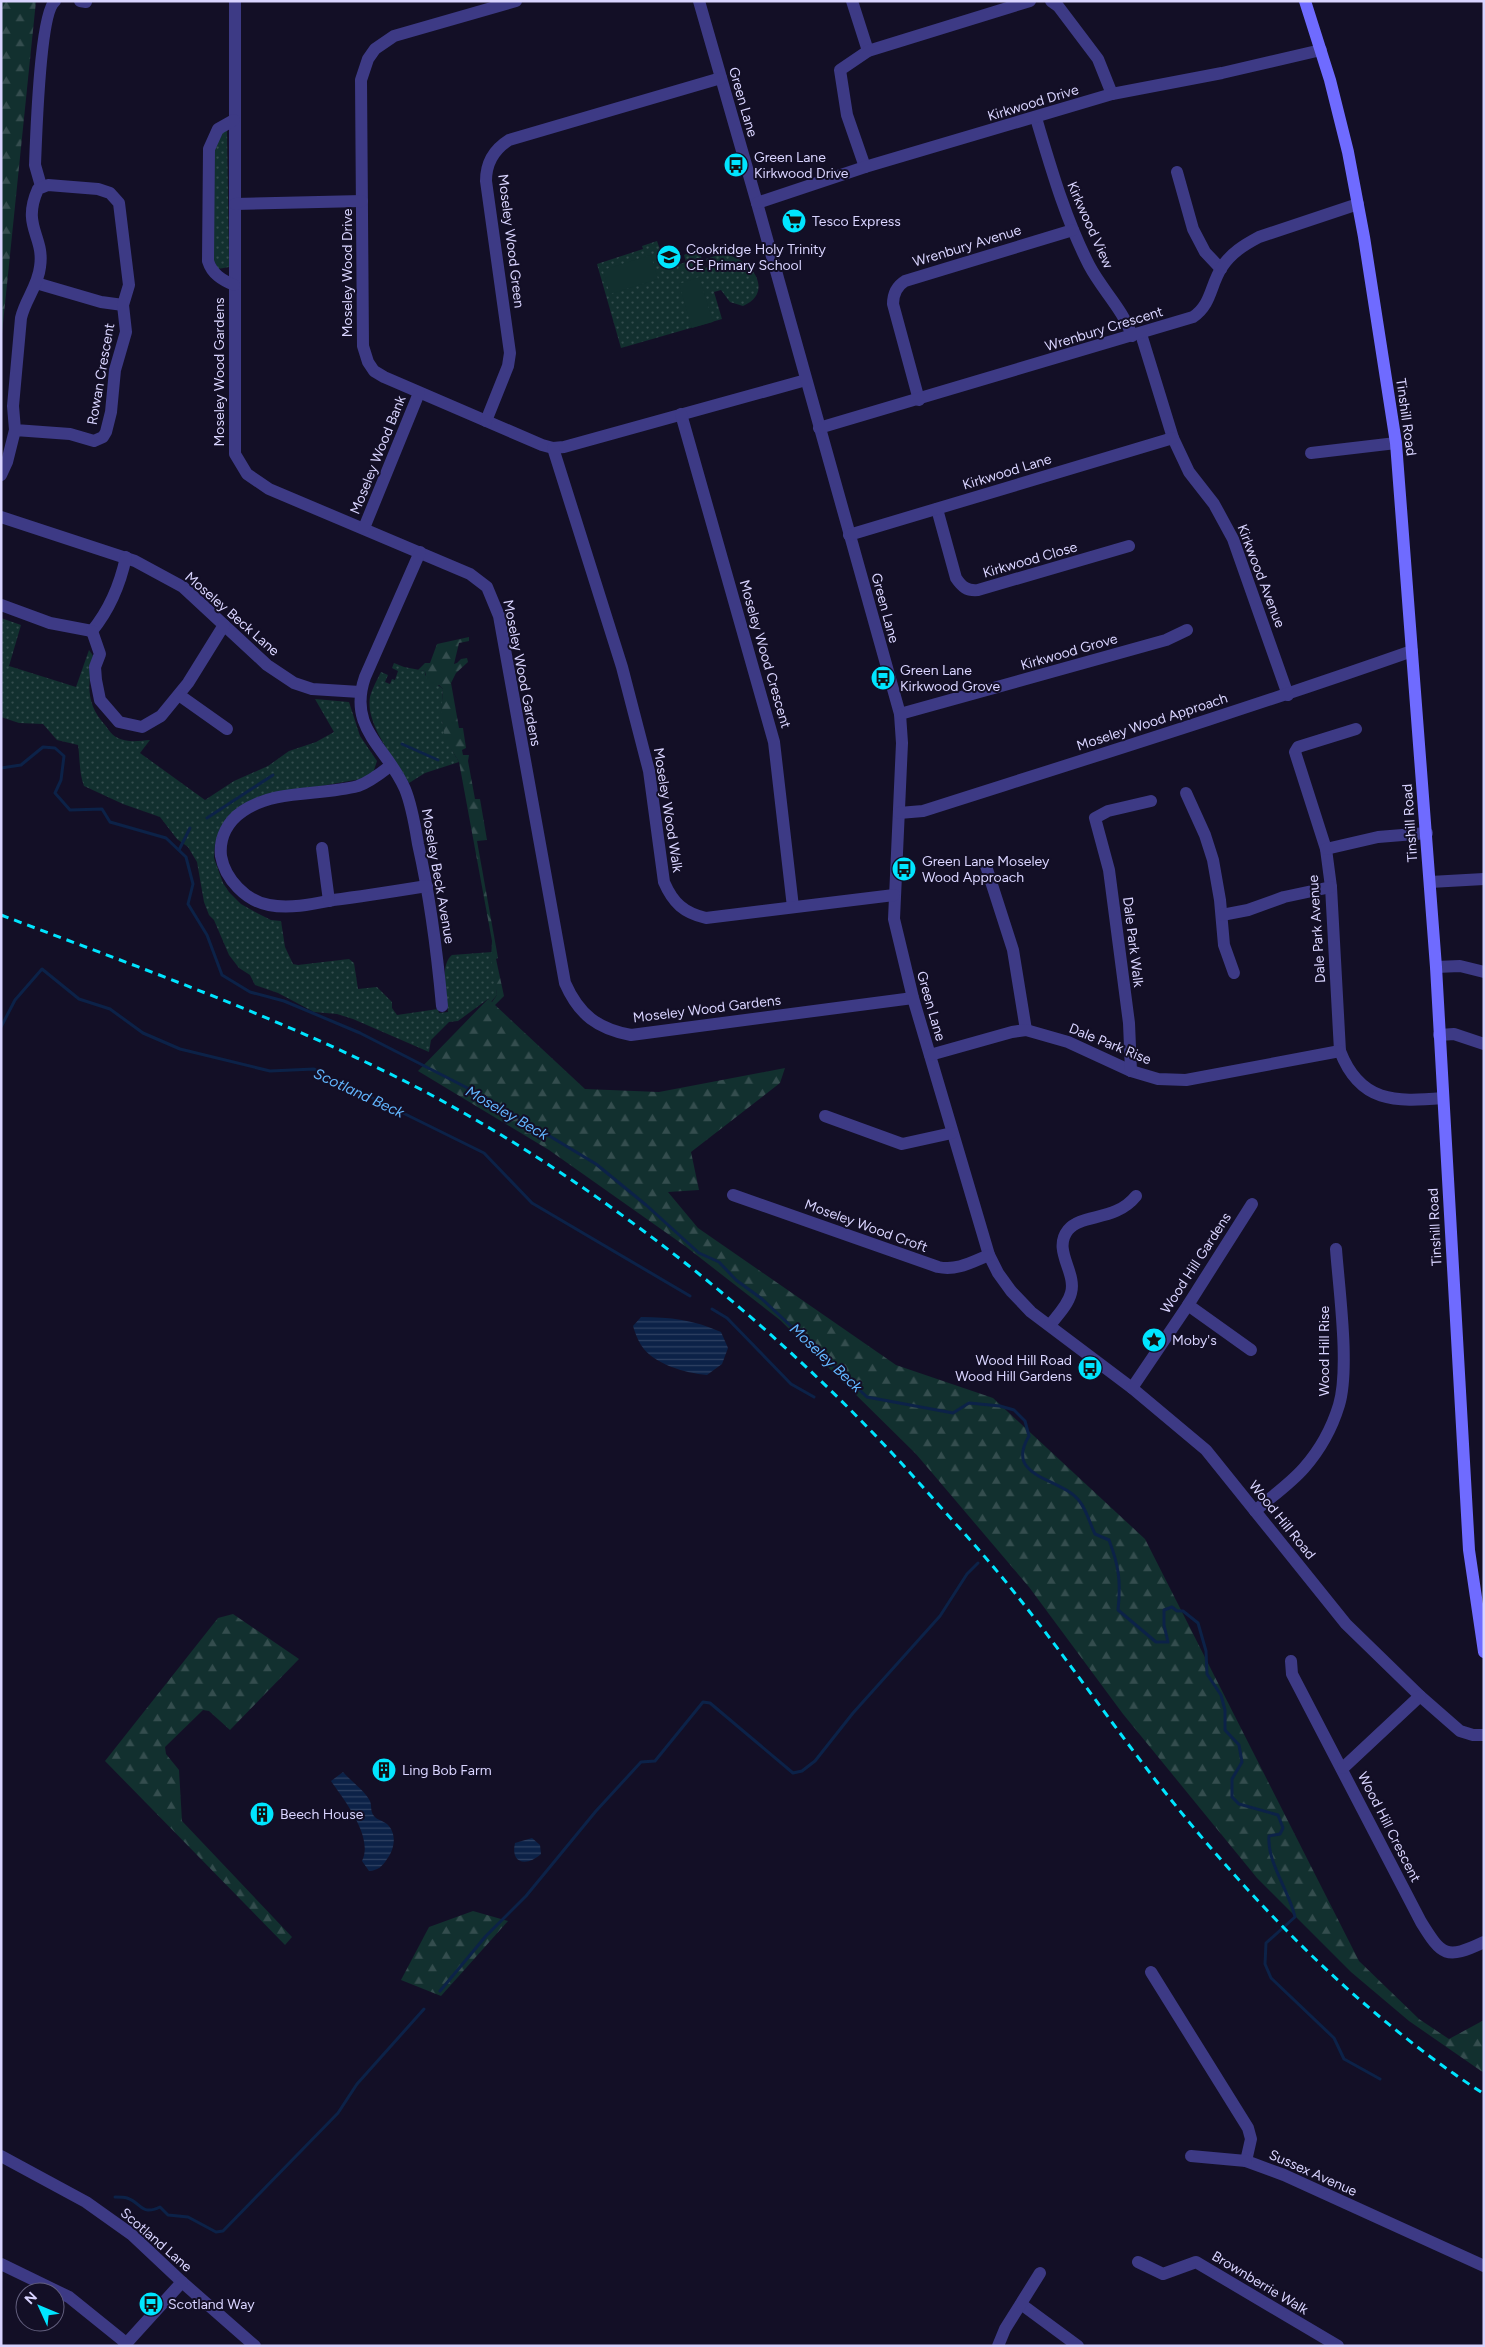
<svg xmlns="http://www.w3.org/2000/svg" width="1485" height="2347" viewBox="0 0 1485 2347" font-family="Figtree,sans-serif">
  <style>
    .grass { fill: url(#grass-dots) }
    .forest { fill: url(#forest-firs) }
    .pitch { fill: #12302f }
    .water { fill: url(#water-rules) }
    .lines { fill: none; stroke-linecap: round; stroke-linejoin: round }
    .stream { stroke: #0c2248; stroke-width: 3 }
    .street { stroke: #3d3a85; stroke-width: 12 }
    .secondary { stroke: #6f6bff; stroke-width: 12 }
    .rail { stroke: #00e5ff; stroke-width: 3; stroke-dasharray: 8 6; stroke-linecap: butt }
    .labels { text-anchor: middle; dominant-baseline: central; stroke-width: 4; stroke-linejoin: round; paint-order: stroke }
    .street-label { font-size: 14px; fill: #d9d4ff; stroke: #130f26 }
    .poi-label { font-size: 14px; fill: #d9d4ff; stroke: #130f26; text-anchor: start }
    .water-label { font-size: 15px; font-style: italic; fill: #62b6ff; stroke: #130f26 }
  </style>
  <defs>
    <pattern id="grass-dots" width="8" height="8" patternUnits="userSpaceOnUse" patternTransform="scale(1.25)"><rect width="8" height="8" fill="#12302f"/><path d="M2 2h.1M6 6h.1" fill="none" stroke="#344d4e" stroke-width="1.8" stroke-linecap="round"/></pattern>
    <pattern id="forest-firs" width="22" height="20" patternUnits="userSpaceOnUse" patternTransform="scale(1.25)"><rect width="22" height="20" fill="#12302f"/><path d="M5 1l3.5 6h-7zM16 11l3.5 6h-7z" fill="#344d4e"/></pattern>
    <pattern id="water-rules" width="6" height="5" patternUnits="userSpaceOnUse" patternTransform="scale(1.25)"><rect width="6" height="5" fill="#0c2248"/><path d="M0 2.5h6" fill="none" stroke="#2f4163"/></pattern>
  </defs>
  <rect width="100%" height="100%" fill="#130f26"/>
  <!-- grass -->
  <g class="grass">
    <polygon points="227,130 229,267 218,269 214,261 213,146 216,137"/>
    <path d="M 657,241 L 664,261 L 675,258 L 677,265 L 686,262 L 684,255 L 698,248 L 705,268 L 709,267 L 706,259 C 710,258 714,256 718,255 C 745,251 779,290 743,306 L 730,302 L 721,290 L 714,292 L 722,319 L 621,348 L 597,264 L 643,249 L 642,246 Z"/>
    <path d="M 1,618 L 21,625 L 9,666 L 76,687 L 89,650 L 94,657 C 87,684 86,704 105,725 C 108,729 112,735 116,737 C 126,743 139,741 150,740 L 140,753 L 205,800 L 234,781 L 268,766 L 289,751 L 316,742 L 334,732 L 315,699 L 349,702 L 360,736 L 377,761 L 373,773 L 361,779 L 258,797 L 215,844 L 214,858 L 223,883 L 229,892 L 241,904 L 257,913 L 271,920 L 281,921 L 285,947 L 293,964 L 298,965 L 349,959 L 354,963 L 358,989 L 377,987 L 392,1002 L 392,1008 L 397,1015 L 438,1009 L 439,1013 L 448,1012 C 447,997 439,965 452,955 L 492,952 L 497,995 L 491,1002 L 488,999 L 458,1021 L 449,1022 L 431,1040 L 429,1052 L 353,1019 L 337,1014 L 314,1012 L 278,993 L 255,985 L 250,975 L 239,968 L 229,955 L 214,920 L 209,915 L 204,902 L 197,862 L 188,847 L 177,839 L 160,817 L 123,804 L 84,786 C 79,773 80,758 78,745 L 57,740 L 43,724 L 19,723 L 1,717 Z"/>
    <path d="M 394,663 L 404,667 L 425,671 L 425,675 L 443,689 C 440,722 442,734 459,762 L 425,773 L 409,783 C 396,760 365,725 370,697 C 372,689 377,680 381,672 L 388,675 L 385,682 L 390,684 L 392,679 L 395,680 L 398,671 L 392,668 Z"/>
  </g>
  <!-- forest -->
  <g class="forest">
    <polygon points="1,1 36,1 1,343"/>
    <polygon points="469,637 469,641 459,643 454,664 457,663 461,659 467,658 468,662 456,673 451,683 459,728 463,728 466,748 462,750 463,755 469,755 468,761 475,799 480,799 487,840 477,841 498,958 496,959 504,996 495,1005 585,1089 659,1092 785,1068 780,1083 691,1152 699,1190 668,1192 698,1228 896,1365 993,1398 1145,1539 1359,1961 1419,2019 1449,2039 1484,2020 1484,2073 1409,2021 1351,1972 1257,1878 1123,1714 1029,1587 916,1454 780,1320 685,1246 549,1150 418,1071 488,999 492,1002 497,995 491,958 492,941 459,762 445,739 441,714 443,689 439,685 432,686 427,682 425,671 418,670 425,663 430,663 437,644"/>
    <polygon points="233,1614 299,1659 230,1730 209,1711 203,1710 165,1747 166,1754 179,1770 182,1821 292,1937 285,1945 105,1761 218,1618"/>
    <polygon points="473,1911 508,1921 441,1996 401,1980 429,1927"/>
  </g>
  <!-- pitch -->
  <g class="pitch">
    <polygon points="651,255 658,279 610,294 603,270"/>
    <polygon points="699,277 713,322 692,328 679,284"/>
  </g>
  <!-- water -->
  <g class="water">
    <path d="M 641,1317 C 670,1317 694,1320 721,1332 L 728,1348 L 722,1364 L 707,1375 C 685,1373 653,1364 641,1345 C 637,1339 635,1332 633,1326 Z"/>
    <path d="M 343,1772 C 351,1781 364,1790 370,1801 C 372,1806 370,1811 374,1816 C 377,1820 382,1820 387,1824 C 397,1833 395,1849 387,1859 C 383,1866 377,1871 369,1871 L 362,1861 C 374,1837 344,1800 331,1781 Z"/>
    <path d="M 532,1838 L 540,1845 L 541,1854 C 528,1866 510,1865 515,1843 Z"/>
  </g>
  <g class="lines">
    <!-- stream -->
    <g class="stream">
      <polyline points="402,744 438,760"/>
      <path d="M 1,768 L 21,765 L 43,747 L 55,748 L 64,756 L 61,780 L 55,793 L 70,810 L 102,809 L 110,822 L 166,838 L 186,857 L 193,884 L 188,904 L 207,935 L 222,975 L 250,992 L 284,1001 L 360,1033 L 485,1097 L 596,1164 L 646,1205 L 699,1253 L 719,1262 L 736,1280 L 762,1299 L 867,1397 L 953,1413 L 969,1403 L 1000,1406 L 1014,1410 L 1025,1421 L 1029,1436 C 1003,1479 1063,1477 1080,1502 C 1087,1511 1090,1524 1095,1534 L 1109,1540 C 1119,1566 1121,1582 1118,1610 L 1156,1642 L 1168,1642 L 1164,1625 L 1164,1610 L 1172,1607 L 1177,1611 L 1183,1611 L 1198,1623 L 1206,1651 L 1207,1674 L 1221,1695 L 1225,1710 L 1225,1730 L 1239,1745 L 1242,1762 L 1232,1779 L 1232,1797 L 1239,1804 L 1278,1815 L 1283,1828 L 1280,1834 L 1269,1836 C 1267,1863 1289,1890 1295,1917 L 1266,1943 L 1265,1964 L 1271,1978 L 1334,2038 L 1344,2059 L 1380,2079"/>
      <polyline points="207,818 273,775"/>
      <polyline points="179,850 190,828"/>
      <polyline points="1,1027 15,1000 42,969 79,999 110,1009 143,1033 180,1049 270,1071 314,1069 484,1153 532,1203 690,1296"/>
      <polyline points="712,1309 727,1318 791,1384 814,1397"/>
      <polyline points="440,1991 486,1936 526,1896 596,1811 641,1762 655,1761 703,1702 710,1703 793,1773 802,1771 815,1761 853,1713 940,1616 967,1574 978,1563"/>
      <path d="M 115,2197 C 118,2197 124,2197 127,2198 C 142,2203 141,2216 160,2207 L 168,2215 L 188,2217 L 216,2232 L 223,2231 L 338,2113 L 357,2084 L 424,2009"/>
    </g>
    <!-- street -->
    <g class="street">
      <polyline points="80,1 86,2"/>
      <path d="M 235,1 L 235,454 L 247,474 L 269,489 L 470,574 L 487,587 L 499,616 L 565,983 C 579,1015 598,1029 631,1035 L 913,998"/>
      <polyline points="516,1 394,36 375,49 368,59 361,80 363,346 368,362 374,371 384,377 542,445 553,448 564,447 806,380"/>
      <polyline points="699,1 757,203 900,714 902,743 894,919 913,998 989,1255 998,1273 1011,1291 1031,1312 1132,1388 1206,1450 1346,1624 1420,1696 1460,1731 1473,1735 1484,1735"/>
      <polyline points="852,1 868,51"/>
      <polyline points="1051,1 1058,6 1098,59 1112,94"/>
      <path d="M 1036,118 C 1051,168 1065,218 1089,265 C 1102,290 1123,309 1132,336"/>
      <polyline points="865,167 847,115 840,70 868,51 1030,1"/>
      <polyline points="1177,172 1193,229 1205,252 1221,269"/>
      <path d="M 41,186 L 35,165 C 36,139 40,13 55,1"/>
      <polyline points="757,203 865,167 1112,94 1222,73 1321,50"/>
      <polyline points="235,204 362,201"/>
      <polyline points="36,283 101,302 123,305"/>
      <path d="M 234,285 C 222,280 212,274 208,261 L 209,149 L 218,129 L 234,120"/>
      <polyline points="1141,334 1173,438 1189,472 1214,504 1233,539 1288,695"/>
      <path d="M 919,400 L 893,304 C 893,293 897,286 905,281 L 1073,230"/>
      <polyline points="681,414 774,742 793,907"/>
      <path d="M 486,421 L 508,366 L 510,353 L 486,181 C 486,163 493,150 509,140 L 721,78"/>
      <path d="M 819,428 L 1193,317 C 1212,304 1210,285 1222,267 C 1231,253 1244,245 1259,237 L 1358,204"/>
      <path d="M 553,448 L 622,667 L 649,771 L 664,882 C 673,903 684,913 706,918 L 894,895"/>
      <polyline points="1311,453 1396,443"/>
      <path d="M 1,475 L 7,462 L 15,430 L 13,406 L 21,318 C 25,300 38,286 40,267 C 45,236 21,227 38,189 L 48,185 L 98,189 L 110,193 L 119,203 L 129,285 L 123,305 L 126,332 L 115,370 L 111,412 L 106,432 L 103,437 L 94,441 L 70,434 L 15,430"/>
      <path d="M 937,509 L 956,578 C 962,587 967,591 978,590 L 1129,546"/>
      <polyline points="1,517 135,561 183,587 267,665 294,683 312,689 360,692"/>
      <polyline points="364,528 419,393"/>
      <polyline points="849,535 1173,438"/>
      <path d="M 420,552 L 365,677 C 347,729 387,747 405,789 C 412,806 415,826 418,844 C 430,897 437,951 442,1006"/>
      <path d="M 1,605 L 50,623 L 92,631 C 110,609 120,585 126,557"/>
      <polyline points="92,631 100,654 95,667 96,680 100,700 119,722 142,727 161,716 188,683 224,625"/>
      <polyline points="179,695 227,729"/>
      <polyline points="900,714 1166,640 1187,630"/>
      <path d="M 1356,729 L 1298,747 L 1295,752 L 1326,849 L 1331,887 L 1340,1051 C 1360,1103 1395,1102 1443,1098"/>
      <path d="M 390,766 C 381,773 370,782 358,786 C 321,796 275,789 243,811 C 228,821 219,837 221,856 C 225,879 246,901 269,905 C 290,909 313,904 333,900 C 365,896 396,891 427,886"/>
      <polyline points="1186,793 1205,835 1213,860 1220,900 1224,945 1234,973"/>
      <path d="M 899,813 L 923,811 C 1086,759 1250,708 1412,651"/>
      <polyline points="322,848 329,901"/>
      <polyline points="1326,849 1378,837 1427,833"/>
      <polyline points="986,866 1013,950 1026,1030"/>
      <polyline points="1430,882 1484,879"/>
      <polyline points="1222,915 1248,910 1284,897 1331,887"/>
      <polyline points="1436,967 1460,966 1484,972"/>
      <polyline points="1439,1035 1454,1034 1484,1044"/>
      <polyline points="930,1055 1012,1032 1026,1030 1068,1042 1131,1071 1158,1079 1186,1080 1340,1051"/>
      <polyline points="1131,1071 1129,1023 1109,870 1095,818 1108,811 1151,801"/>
      <polyline points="825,1116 902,1144 952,1133"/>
      <path d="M 733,1195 L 938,1267 C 957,1271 972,1262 989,1255"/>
      <polyline points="1188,1305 1251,1350"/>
      <path d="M 1050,1325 C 1057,1316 1068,1305 1071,1293 C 1077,1272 1052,1250 1068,1230 C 1082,1213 1115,1222 1136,1196"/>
      <polyline points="1132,1388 1188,1305 1252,1204"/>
      <path d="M 1255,1511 C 1271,1497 1290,1484 1304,1468 C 1319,1451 1332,1428 1339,1405 C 1350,1368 1339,1290 1336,1249"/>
      <path d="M 1291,1661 L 1292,1674 L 1421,1922 C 1442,1956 1446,1960 1484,1942"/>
      <polyline points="1343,1768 1420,1696"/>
      <polyline points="1151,1972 1248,2128 1251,2139 1246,2161 1284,2175 1484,2266"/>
      <polyline points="1,2156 86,2202 131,2234 182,2282 255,2346"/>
      <polyline points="1191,2156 1246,2161"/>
      <polyline points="1138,2262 1163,2274 1196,2262 1338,2346"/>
      <polyline points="1,2264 69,2297 126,2343"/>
      <polyline points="1021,2304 1078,2346"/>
      <polyline points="124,2346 182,2282"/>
      <polyline points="998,2346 1005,2329 1040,2273"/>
    </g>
    <!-- secondary -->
    <polyline class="secondary" points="1305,1 1330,80 1348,152 1364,237 1396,443 1436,967 1469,1550 1484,1652"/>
    <!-- rail -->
    <path class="rail" d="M 1,915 C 143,969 287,1020 422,1090 C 605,1187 784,1330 921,1485 C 951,1519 982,1552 1010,1587 C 1065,1655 1114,1728 1168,1796 C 1258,1909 1362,2015 1484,2094"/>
  </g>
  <!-- icons -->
  <defs>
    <symbol id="bus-disc" viewBox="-11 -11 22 22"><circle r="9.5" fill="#00e5ff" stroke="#130f26"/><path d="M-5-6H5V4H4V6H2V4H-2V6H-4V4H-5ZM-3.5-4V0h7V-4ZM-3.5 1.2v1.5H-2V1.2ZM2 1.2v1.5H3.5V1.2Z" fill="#111"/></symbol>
    <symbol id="supermarket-disc" viewBox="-11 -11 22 22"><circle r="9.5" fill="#00e5ff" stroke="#130f26"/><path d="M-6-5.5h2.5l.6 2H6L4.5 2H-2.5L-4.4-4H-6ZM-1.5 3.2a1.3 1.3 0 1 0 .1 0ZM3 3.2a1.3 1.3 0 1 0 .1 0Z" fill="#111"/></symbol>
    <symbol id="school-disc" viewBox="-11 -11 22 22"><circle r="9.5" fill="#00e5ff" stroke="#130f26"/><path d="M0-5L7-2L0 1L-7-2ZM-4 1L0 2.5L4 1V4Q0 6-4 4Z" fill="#111"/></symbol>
    <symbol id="sight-disc" viewBox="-11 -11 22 22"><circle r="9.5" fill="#00e5ff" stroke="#130f26"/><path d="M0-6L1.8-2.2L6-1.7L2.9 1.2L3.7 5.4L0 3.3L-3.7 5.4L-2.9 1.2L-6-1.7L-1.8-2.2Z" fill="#111"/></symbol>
    <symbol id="building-disc" viewBox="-11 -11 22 22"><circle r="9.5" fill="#00e5ff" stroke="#130f26"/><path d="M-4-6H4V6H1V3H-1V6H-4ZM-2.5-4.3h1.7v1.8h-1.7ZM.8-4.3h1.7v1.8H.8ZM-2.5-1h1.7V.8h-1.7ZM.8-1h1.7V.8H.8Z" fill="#111"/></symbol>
  </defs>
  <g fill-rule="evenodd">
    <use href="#bus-disc" x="722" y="151" width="28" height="28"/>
    <use href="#supermarket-disc" x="780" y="207" width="28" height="28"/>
    <use href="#school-disc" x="655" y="243" width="28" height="28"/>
    <use href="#bus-disc" x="869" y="664" width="28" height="28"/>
    <use href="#bus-disc" x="890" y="855" width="28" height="28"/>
    <use href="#sight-disc" x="1140" y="1326" width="28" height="28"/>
    <use href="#bus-disc" x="1076" y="1354" width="28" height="28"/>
    <use href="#building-disc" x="370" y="1756" width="28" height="28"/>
    <use href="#building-disc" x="248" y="1800" width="28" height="28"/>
    <use href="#bus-disc" x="137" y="2290" width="28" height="28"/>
  </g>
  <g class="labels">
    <!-- street labels -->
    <g class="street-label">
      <text transform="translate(743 102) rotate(74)">Green Lane</text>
      <text transform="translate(1033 103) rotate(-17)">Kirkwood Drive</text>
      <text transform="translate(1090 225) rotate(66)">Kirkwood View</text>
      <text transform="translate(511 241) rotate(83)">Moseley Wood Green</text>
      <text transform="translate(967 246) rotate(-17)">Wrenbury Avenue</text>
      <text transform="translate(347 273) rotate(-90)">Moseley Wood Drive</text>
      <text transform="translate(1104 329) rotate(-17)">Wrenbury Crescent</text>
      <text transform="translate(219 372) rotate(-90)">Moseley Wood Gardens</text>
      <text transform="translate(101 374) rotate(-80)">Rowan Crescent</text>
      <text transform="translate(1406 417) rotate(82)">Tinshill Road</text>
      <text transform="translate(378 455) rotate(-68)">Moseley Wood Bank</text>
      <text transform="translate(1007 472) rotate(-17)">Kirkwood Lane</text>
      <text transform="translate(1030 560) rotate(-16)">Kirkwood Close</text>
      <text transform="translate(1261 576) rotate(69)">Kirkwood Avenue</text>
      <text transform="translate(885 608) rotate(75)">Green Lane</text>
      <text transform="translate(232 614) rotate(41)">Moseley Beck Lane</text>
      <text transform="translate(1069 652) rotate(-16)">Kirkwood Grove</text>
      <text transform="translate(765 654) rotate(74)">Moseley Wood Crescent</text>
      <text transform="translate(522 673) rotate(79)">Moseley Wood Gardens</text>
      <text transform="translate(1152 722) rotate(-18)">Moseley Wood Approach</text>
      <text transform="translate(668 810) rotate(81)">Moseley Wood Walk</text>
      <text transform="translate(1410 823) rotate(-94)">Tinshill Road</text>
      <text transform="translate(438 876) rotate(80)">Moseley Beck Avenue</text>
      <text transform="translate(1317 929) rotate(-94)">Dale Park Avenue</text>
      <text transform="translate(1133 942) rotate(83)">Dale Park Walk</text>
      <text transform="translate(931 1006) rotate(74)">Green Lane</text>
      <text transform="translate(707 1009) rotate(-7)">Moseley Wood Gardens</text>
      <text transform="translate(1110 1044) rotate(22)">Dale Park Rise</text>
      <text transform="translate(866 1226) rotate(20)">Moseley Wood Croft</text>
      <text transform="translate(1435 1227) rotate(-93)">Tinshill Road</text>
      <text transform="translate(1196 1263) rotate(-57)">Wood Hill Gardens</text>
      <text transform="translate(1324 1351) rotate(-90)">Wood Hill Rise</text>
      <text transform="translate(1282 1520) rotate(51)">Wood Hill Road</text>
      <text transform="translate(1389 1827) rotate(63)">Wood Hill Crescent</text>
      <text transform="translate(1313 2173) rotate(24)">Sussex Avenue</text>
      <text transform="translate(156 2240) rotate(41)">Scotland Lane</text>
      <text transform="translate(1260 2283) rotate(31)">Brownberrie Walk</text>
    </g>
    <!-- poi labels -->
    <g class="poi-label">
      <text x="754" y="157">Green Lane<tspan x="754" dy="16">Kirkwood Drive</tspan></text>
      <text x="812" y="221">Tesco Express</text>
      <text x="686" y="249">Cookridge Holy Trinity<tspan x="686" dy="16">CE Primary School</tspan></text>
      <text x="900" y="670">Green Lane<tspan x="900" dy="16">Kirkwood Grove</tspan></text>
      <text x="922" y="861">Green Lane Moseley<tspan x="922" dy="16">Wood Approach</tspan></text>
      <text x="1172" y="1340">Moby's</text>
      <text x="1072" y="1360" text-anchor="end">Wood Hill Road<tspan x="1072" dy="16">Wood Hill Gardens</tspan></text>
      <text x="402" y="1770">Ling Bob Farm</text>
      <text x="280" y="1814">Beech House</text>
      <text x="168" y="2304">Scotland Way</text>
    </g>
    <!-- water labels -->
    <g class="water-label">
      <text transform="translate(359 1093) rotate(25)">Scotland Beck</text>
      <text transform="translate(507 1113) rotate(30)">Moseley Beck</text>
      <text transform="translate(826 1358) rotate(43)">Moseley Beck</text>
    </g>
  </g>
  <!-- border -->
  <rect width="1485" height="2347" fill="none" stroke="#d9d4ff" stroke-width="5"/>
  <!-- north arrow -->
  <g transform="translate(40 2307) rotate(314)"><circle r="24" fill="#130f26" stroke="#625e7d"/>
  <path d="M0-4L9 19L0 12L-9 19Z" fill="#00e5ff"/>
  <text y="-8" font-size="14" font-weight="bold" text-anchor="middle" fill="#d9d4ff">N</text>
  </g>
</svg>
